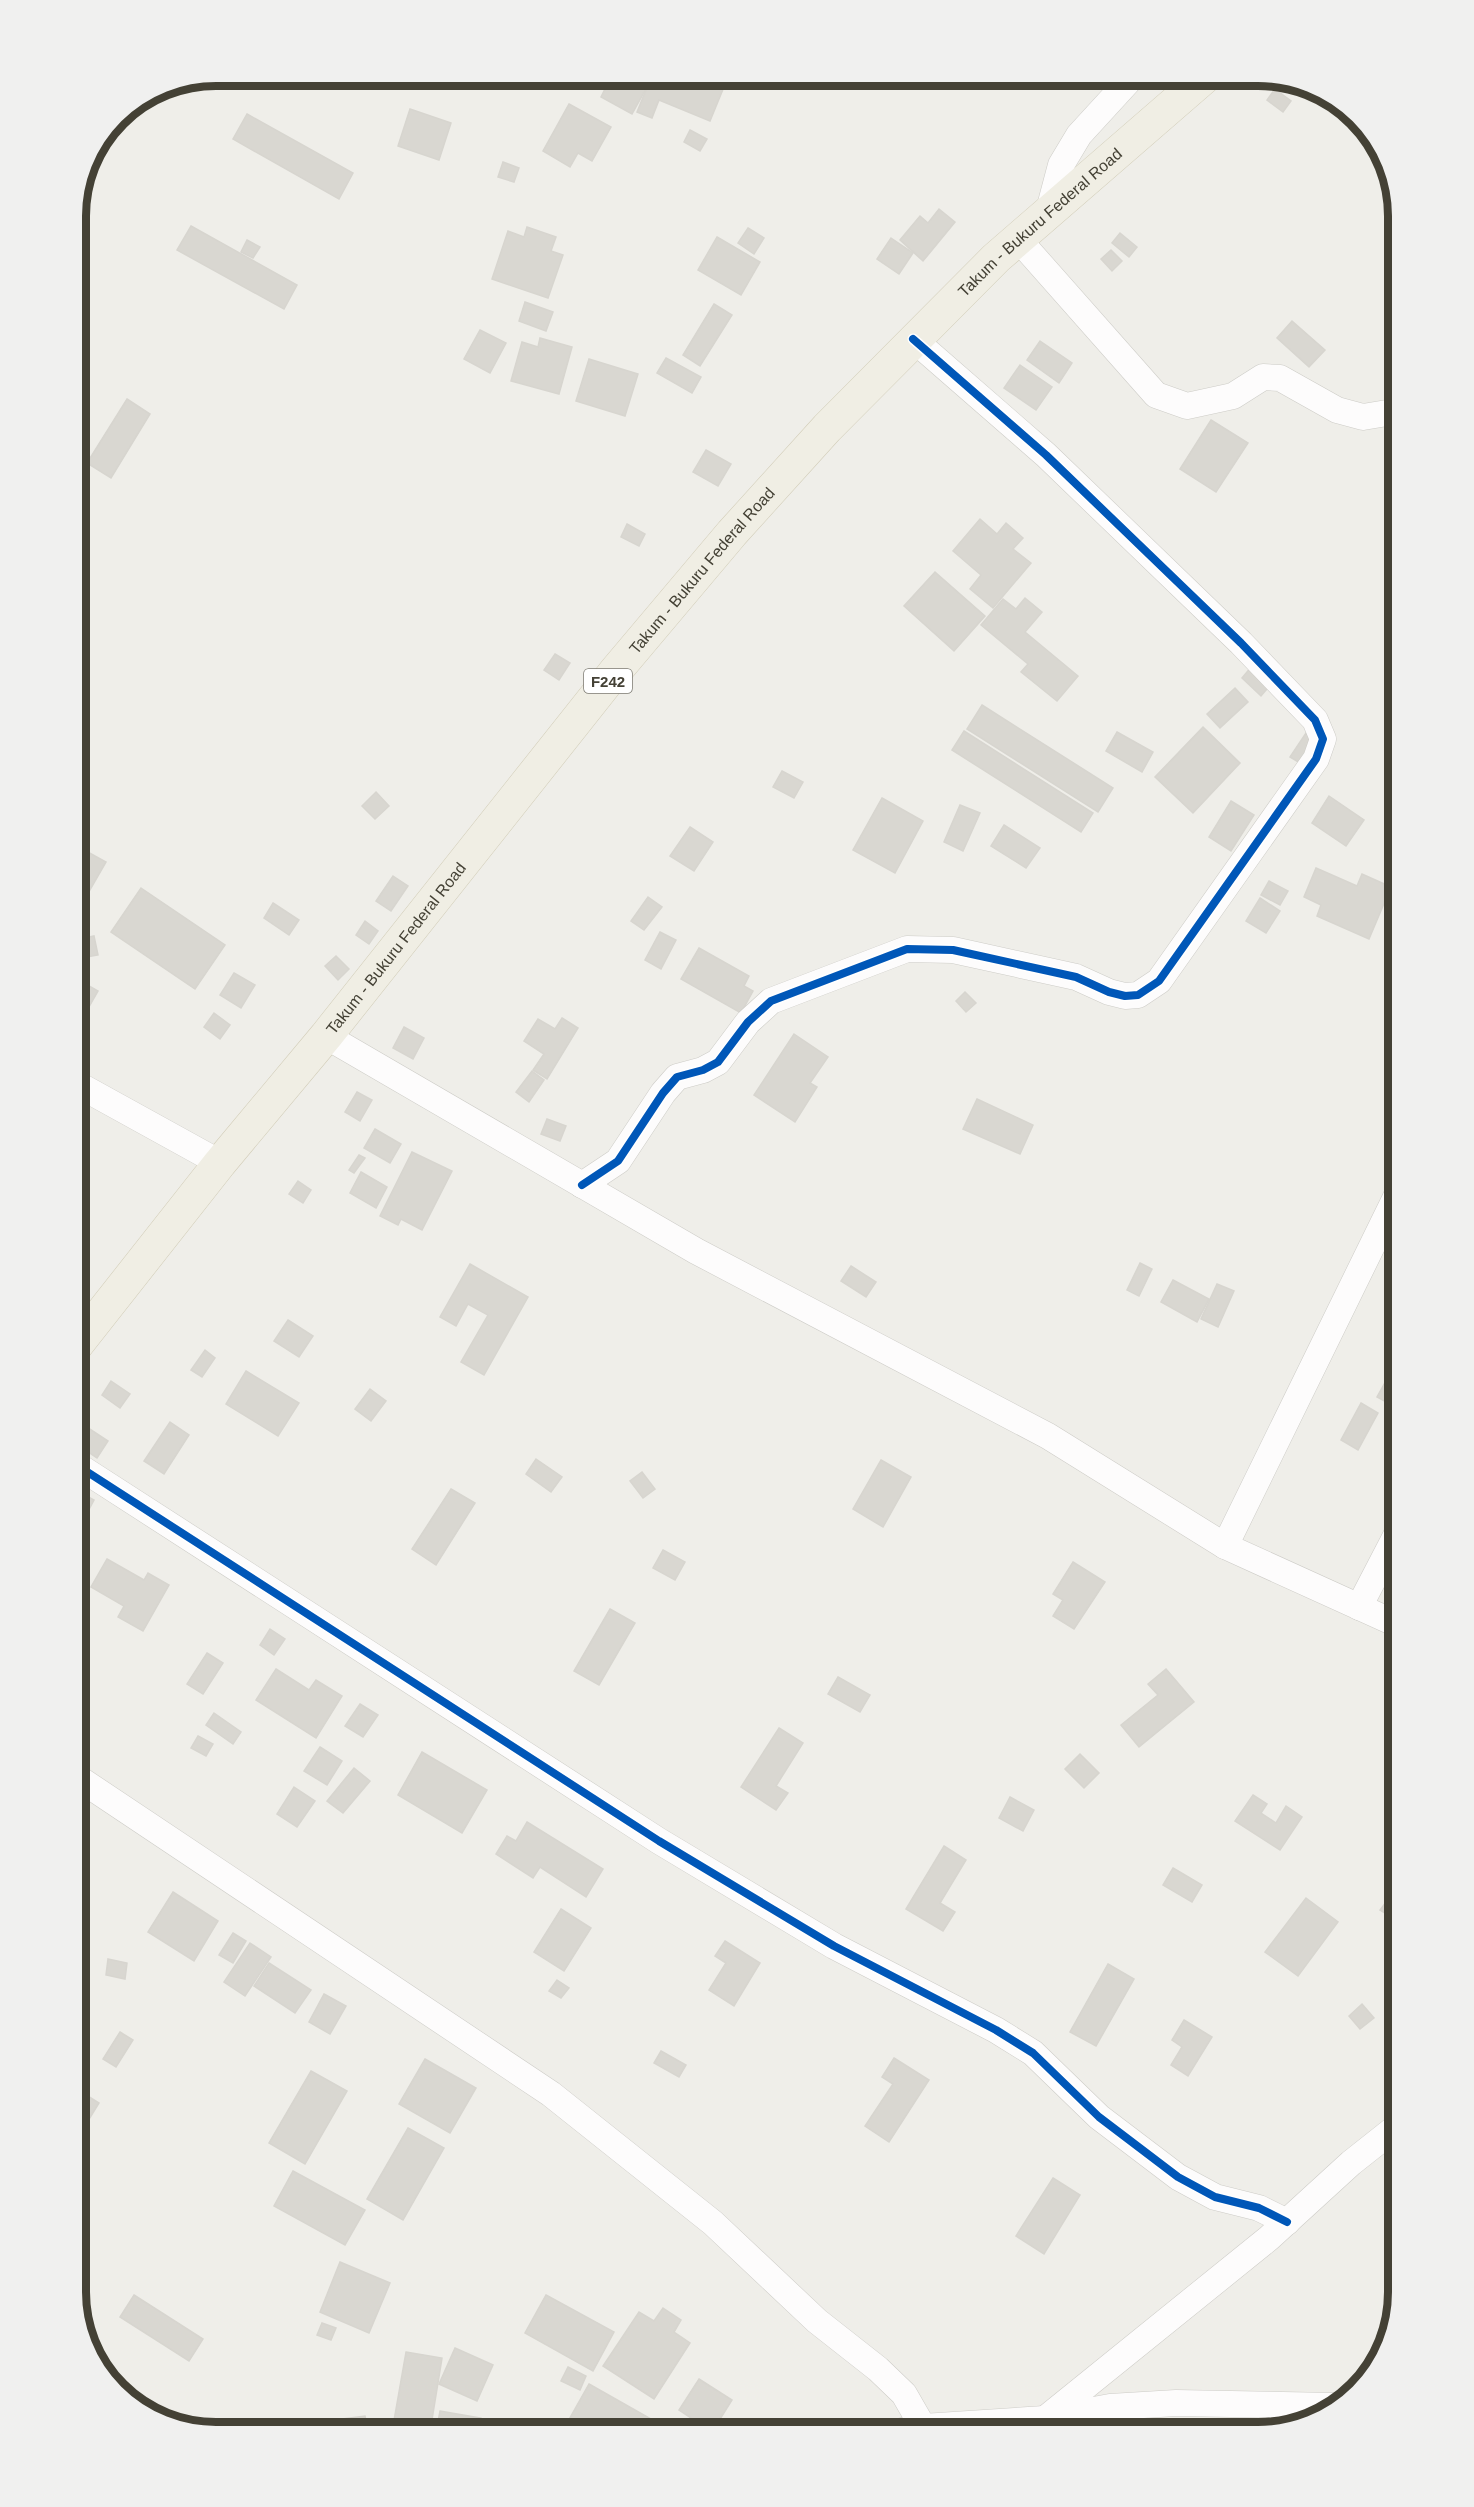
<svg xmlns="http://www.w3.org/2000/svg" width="1474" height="2507" viewBox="0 0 1474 2507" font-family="Arial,sans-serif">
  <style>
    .building { fill: #d9d7d1; stroke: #d7d5cf; stroke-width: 1.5 }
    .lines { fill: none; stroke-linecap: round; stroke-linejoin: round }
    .street-casing { stroke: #cdccc7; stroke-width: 27 }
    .primary-casing { stroke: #d1ccb7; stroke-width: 34 }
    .street { stroke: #fdfcfc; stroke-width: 26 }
    .primary { stroke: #f0eee4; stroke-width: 33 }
    .cycleway-casing { stroke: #fff; stroke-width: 11 }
    .cycleway { stroke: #0057b8; stroke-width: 8 }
    .labels { text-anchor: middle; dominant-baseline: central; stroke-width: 4.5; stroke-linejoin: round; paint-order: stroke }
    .shield { fill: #fff; stroke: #7c7a72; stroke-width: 1.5 }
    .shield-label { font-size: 15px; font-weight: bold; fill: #444135 }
    .street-label { font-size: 16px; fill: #444135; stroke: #fff }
    .rim { fill: none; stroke: #444135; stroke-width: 8 }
  </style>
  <rect width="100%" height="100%" fill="#efeee9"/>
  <!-- building -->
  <g class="building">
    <polygon points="612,75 625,75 647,87 632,114 601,97"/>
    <polygon points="652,75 710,75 726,82 710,121 659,100 652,118 637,112"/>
    <polygon points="1275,89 1291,101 1283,112 1267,100"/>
    <polygon points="569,104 611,127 592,161 578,153 570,167 543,151"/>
    <polygon points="410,109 451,123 439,160 398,146"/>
    <polygon points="247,114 353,173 339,199 233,139"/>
    <polygon points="690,130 707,139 700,151 684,142"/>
    <polygon points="503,162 519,168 514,182 498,177"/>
    <polygon points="939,209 955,222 923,261 900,240 920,216 928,223"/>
    <polygon points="191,226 297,285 284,309 177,250"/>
    <polygon points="527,227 556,237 551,251 563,255 548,298 492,279 508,231 524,237"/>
    <polygon points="748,228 764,238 754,254 738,243"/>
    <polygon points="1120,233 1137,247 1129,257 1112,243"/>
    <polygon points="717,237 760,262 741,295 698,270"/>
    <polygon points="891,238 913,253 899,274 877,259"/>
    <polygon points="247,240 260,247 253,258 241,252"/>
    <polygon points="1111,250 1122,261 1112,271 1101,259"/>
    <polygon points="525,302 553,312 546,331 519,321"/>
    <polygon points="714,304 732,315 700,366 683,355"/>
    <polygon points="1292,321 1325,350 1309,367 1277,338"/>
    <polygon points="480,330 506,343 490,373 464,359"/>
    <polygon points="540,338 572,347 559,394 511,381 522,342 538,347"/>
    <polygon points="1040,341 1072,363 1059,383 1027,360"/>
    <polygon points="666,358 701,377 692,393 657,373"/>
    <polygon points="589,359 638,374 625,416 576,401"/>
    <polygon points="1020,365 1052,387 1036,410 1004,388"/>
    <polygon points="127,399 150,414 111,478 87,463"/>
    <polygon points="1211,420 1248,443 1216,492 1180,469"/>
    <polygon points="706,450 731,464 718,486 693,472"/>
    <polygon points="980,519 997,534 1006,523 1023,538 1013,549 1031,563 993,608 970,589 981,575 953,551"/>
    <polygon points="627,524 645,534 639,546 621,537"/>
    <polygon points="935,572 985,616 954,651 904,606"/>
    <polygon points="1025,598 1042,612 1025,632 1078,676 1057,701 1021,672 1028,664 981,625 1003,599 1016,609"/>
    <polygon points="555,654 570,663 559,680 544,670"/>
    <polygon points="1252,666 1272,683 1261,696 1242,678"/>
    <polygon points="1235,688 1248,702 1220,728 1207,714"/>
    <polygon points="982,705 1113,788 1098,812 967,729"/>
    <polygon points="1312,724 1326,733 1305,766 1290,757"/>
    <polygon points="1203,727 1240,763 1193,813 1155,777"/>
    <polygon points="964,731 1093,813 1081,832 952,750"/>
    <polygon points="1117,732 1153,752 1142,772 1106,751"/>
    <polygon points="782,771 803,782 794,798 773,787"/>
    <polygon points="376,792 389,806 375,819 362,806"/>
    <polygon points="1329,796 1364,820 1346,846 1312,823"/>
    <polygon points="882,798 923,821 895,873 853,850"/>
    <polygon points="1231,801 1254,815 1231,851 1209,837"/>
    <polygon points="960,805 980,813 963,851 944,842"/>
    <polygon points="1004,825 1040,848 1026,868 991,846"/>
    <polygon points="690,827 713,842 694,871 670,856"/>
    <polygon points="75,845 106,862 87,895 75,889"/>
    <polygon points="1316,868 1357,886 1362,874 1391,887 1369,939 1317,916 1321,905 1304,897"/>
    <polygon points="393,876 408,886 391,911 376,901"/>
    <polygon points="1269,881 1288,891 1280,905 1261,895"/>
    <polygon points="141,888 225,945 195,989 111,932"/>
    <polygon points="648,897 662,907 644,930 631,921"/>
    <polygon points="1260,898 1280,911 1266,933 1246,921"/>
    <polygon points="273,903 299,920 289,935 264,918"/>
    <polygon points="365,921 378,931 369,944 356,935"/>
    <polygon points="660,932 676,940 661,969 645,960"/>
    <polygon points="94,936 98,955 75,959 75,940"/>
    <polygon points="699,948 749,976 744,986 753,991 741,1013 681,979"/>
    <polygon points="336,956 349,969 338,980 325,966"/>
    <polygon points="234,973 255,985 241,1008 220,995"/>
    <polygon points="75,978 98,991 78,1026 75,1024"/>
    <polygon points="965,992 976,1003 966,1012 956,1001"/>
    <polygon points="214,1013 230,1025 220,1039 204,1027"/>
    <polygon points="562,1018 578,1028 547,1079 533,1070 544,1054 524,1041 538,1019 555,1029"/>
    <polygon points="404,1027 424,1038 413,1059 393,1048"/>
    <polygon points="794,1034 828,1057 810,1083 817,1087 795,1122 754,1095"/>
    <polygon points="532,1071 544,1080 529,1102 516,1092"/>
    <polygon points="357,1092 372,1100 360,1121 345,1112"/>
    <polygon points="977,1099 1033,1125 1020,1154 963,1129"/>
    <polygon points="547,1119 566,1126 560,1141 541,1134"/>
    <polygon points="375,1129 401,1144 390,1163 364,1148"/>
    <polygon points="412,1152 452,1171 422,1230 401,1219 398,1225 380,1216"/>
    <polygon points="359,1155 365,1158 354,1173 349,1170"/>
    <polygon points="361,1172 387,1187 376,1208 350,1193"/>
    <polygon points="298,1181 311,1190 303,1203 289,1194"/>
    <polygon points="1140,1263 1152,1269 1139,1296 1127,1290"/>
    <polygon points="470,1264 528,1297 484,1375 461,1362 488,1315 468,1304 456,1326 440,1317"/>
    <polygon points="851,1266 876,1282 866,1297 841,1281"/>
    <polygon points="1173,1280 1209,1299 1197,1322 1161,1302"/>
    <polygon points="1217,1284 1234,1291 1218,1327 1201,1319"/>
    <polygon points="288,1320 313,1336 299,1357 274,1341"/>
    <polygon points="205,1350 215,1358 202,1377 191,1370"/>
    <polygon points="1397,1361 1399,1362 1399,1409 1377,1397"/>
    <polygon points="246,1371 299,1403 278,1436 226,1404"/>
    <polygon points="111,1381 130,1394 120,1408 102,1395"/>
    <polygon points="370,1389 386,1401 371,1421 355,1409"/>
    <polygon points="1361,1403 1378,1413 1358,1450 1341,1440"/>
    <polygon points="170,1422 189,1435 164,1474 144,1461"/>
    <polygon points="82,1424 108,1441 97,1458 75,1443 75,1435"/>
    <polygon points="536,1459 562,1477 551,1492 526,1474"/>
    <polygon points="881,1460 911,1477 883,1527 853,1509"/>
    <polygon points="642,1472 655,1489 643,1498 630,1481"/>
    <polygon points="451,1489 475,1503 436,1565 412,1549"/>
    <polygon points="83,1494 94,1500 86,1515 75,1509"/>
    <polygon points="663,1550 685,1562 675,1580 653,1568"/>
    <polygon points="107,1559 144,1580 148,1573 169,1585 143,1631 118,1617 124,1606 91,1587"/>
    <polygon points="1073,1562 1105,1582 1074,1629 1053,1616 1063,1600 1053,1594"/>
    <polygon points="610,1609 635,1623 599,1685 574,1671"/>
    <polygon points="270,1629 285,1639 274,1655 260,1645"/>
    <polygon points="207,1653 223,1663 203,1694 187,1684"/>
    <polygon points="276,1669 309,1690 316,1680 342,1696 316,1738 256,1700"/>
    <polygon points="1166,1669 1194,1702 1139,1747 1121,1725 1158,1695 1148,1684"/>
    <polygon points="838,1677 870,1695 860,1712 828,1694"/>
    <polygon points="360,1704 378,1715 363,1737 345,1726"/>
    <polygon points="214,1713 241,1732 233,1744 206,1725"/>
    <polygon points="779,1728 803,1743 776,1786 788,1793 776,1810 741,1787"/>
    <polygon points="198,1736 213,1744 206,1756 191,1748"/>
    <polygon points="320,1747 342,1761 327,1785 304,1771"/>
    <polygon points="422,1752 487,1790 462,1833 398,1795"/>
    <polygon points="1080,1754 1099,1773 1084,1788 1065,1769"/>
    <polygon points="354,1768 370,1781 343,1813 327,1801"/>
    <polygon points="294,1787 315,1801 297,1827 277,1814"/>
    <polygon points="1253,1795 1267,1804 1261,1813 1276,1823 1286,1806 1302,1817 1280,1850 1235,1821"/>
    <polygon points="1010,1797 1034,1810 1023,1831 999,1818"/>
    <polygon points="527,1822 603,1869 586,1897 540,1867 533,1878 496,1854 507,1836 516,1841"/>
    <polygon points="944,1846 966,1860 940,1903 955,1912 943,1931 906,1909"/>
    <polygon points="1173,1868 1202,1885 1192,1902 1163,1885"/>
    <polygon points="1399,1885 1399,1922 1380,1910"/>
    <polygon points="173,1892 218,1921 194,1961 148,1932"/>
    <polygon points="1306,1898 1338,1922 1298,1976 1265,1952"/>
    <polygon points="561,1909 591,1928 564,1971 534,1952"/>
    <polygon points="233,1933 246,1941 233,1963 219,1955"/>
    <polygon points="725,1941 760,1963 734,2006 709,1990 726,1963 715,1956"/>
    <polygon points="250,1943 271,1957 245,1996 224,1982"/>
    <polygon points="108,1959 127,1963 125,1979 106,1975"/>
    <polygon points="269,1963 311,1990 295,2013 254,1986"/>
    <polygon points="1108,1964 1134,1979 1096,2046 1070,2032"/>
    <polygon points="557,1980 569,1988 561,1998 549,1991"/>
    <polygon points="324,1994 346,2006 330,2034 309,2022"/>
    <polygon points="1362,2004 1374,2018 1360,2029 1349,2016"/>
    <polygon points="1184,2020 1212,2037 1188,2076 1171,2065 1182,2047 1172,2040"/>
    <polygon points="120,2032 133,2040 116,2067 103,2059"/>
    <polygon points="661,2051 686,2065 679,2077 654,2063"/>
    <polygon points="894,2058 929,2080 889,2142 865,2126 893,2084 882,2077"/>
    <polygon points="425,2059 476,2088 450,2133 399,2104"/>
    <polygon points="311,2071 347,2091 305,2164 269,2143"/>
    <polygon points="75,2088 99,2103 75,2142"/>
    <polygon points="408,2128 444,2148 403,2220 367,2199"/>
    <polygon points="293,2171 365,2210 345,2245 274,2206"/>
    <polygon points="1053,2178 1080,2195 1044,2254 1016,2236"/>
    <polygon points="340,2262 390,2283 369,2333 320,2312"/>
    <polygon points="134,2295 203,2339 189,2361 120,2317"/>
    <polygon points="546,2295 614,2332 593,2371 525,2333"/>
    <polygon points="663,2308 681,2320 674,2332 690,2343 654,2399 603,2366 639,2312 654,2321"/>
    <polygon points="322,2323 336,2328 331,2340 317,2335"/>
    <polygon points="455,2348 493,2365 477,2401 439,2384"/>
    <polygon points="406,2352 442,2358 430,2432 392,2432"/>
    <polygon points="568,2367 586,2376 580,2390 561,2381"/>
    <polygon points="699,2379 732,2400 712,2432 679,2410"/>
    <polygon points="589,2384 651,2419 644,2432 562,2432"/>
    <polygon points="440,2411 481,2418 479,2432 436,2432"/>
    <polygon points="365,2416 368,2432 328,2432 327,2421"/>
  </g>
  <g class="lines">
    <defs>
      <g id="street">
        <polyline points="1048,214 1061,165 1079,135 1134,75"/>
        <polyline points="1018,239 1156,395 1187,406 1233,396 1263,377 1280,378 1337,410 1363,417 1399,411"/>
        <polyline points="326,1036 696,1251 1048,1436 1225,1546 1399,1625"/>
        <polyline points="75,1083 220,1163"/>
        <polyline points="582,1185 618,1161 663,1093 677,1077 703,1070 718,1062 748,1022 771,1001 907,949 953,950 1076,977 1109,992 1125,996 1138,995 1159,981 1316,759 1323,739 1315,720 1241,643 1046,455 913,339"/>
        <polyline points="75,1464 659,1841 834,1946 996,2030 1033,2053 1099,2117 1178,2177 1215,2197 1259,2208 1287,2222"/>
        <polyline points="1225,1546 1399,1191"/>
        <polyline points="1359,1607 1399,1530"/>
        <polyline points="75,1776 551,2094 713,2223 817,2321 878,2369 904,2394 923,2427"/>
        <polyline points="897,2432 923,2427 1045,2419 1110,2407 1176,2403 1334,2406"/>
        <polyline points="1021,2432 1045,2419 1269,2238 1351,2163 1399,2125"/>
      </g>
      <g id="primary">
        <path id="s1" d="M 75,1347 L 220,1163 L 326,1036 L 614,673 L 732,533 L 827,428 L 996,258 L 1207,75"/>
      </g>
    </defs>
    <!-- street casing -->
    <use href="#street" class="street-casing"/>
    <!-- primary casing -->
    <use href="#primary" class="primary-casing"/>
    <!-- street -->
    <use href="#street" class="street"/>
    <!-- primary -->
    <use href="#primary" class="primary"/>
    <defs>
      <g id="cycleway">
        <polyline points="582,1185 618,1161 663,1093 677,1077 703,1070 718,1062 748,1022 771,1001 907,949 953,950 1076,977 1109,992 1125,996 1138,995 1159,981 1316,759 1323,739 1315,720 1241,643 1046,455 913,339"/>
        <polyline points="75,1464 659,1841 834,1946 996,2030 1033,2053 1099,2117 1178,2177 1215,2197 1259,2208 1287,2222"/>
      </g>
    </defs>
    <!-- cycleway casing -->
    <use href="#cycleway" class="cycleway-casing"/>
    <!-- cycleway -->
    <use href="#cycleway" class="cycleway"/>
  </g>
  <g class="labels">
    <!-- shield labels -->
    <rect class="shield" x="584" y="669" width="48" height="24" rx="4.5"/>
    <g class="shield-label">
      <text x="608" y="681">F242</text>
    </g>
    <!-- street labels -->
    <g class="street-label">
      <text stroke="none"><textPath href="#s1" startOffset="1484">Takum - Bukuru Federal Road</textPath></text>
      <text stroke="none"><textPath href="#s1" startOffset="998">Takum - Bukuru Federal Road</textPath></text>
      <text stroke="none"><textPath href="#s1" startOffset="512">Takum - Bukuru Federal Road</textPath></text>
    </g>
  </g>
  <!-- crop -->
  <path d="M0 0H1474V2507H0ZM216 86H1258A130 130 0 0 1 1388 216V2292A130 130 0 0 1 1258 2422H216A130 130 0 0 1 86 2292V216A130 130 0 0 1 216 86Z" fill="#f0f0ef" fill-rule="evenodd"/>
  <path class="rim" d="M216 86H1258A130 130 0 0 1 1388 216V2292A130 130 0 0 1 1258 2422H216A130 130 0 0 1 86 2292V216A130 130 0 0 1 216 86Z"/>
</svg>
